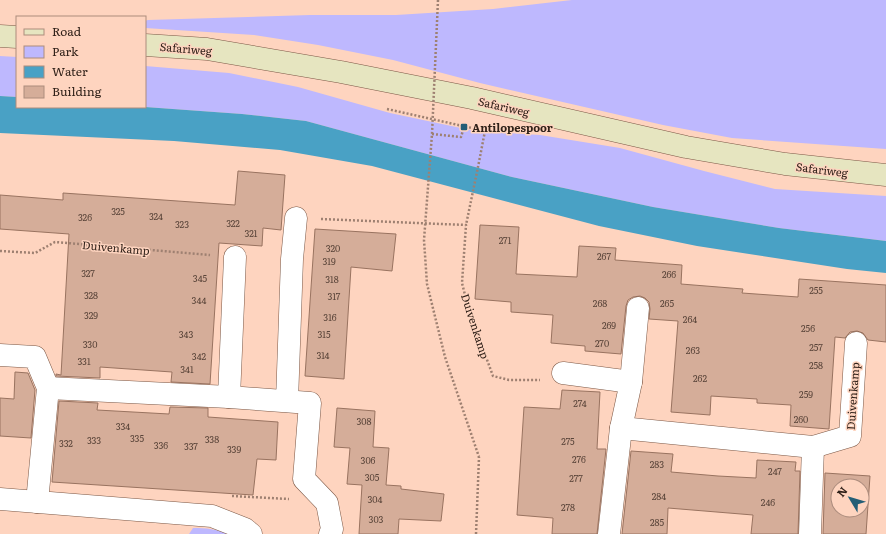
<svg xmlns="http://www.w3.org/2000/svg" width="886" height="534" viewBox="0 0 886 534" font-family="Literata,serif">
  <style>
    .green { fill: #beb8fe }
    .water { fill: #49a1c5 }
    .building { fill: #d5ad99; stroke: #997360; fill-rule: evenodd }
    .lines { fill: none; stroke-linecap: round; stroke-linejoin: round }
    .street-casing { stroke: #7c5846; stroke-width: 23 }
    .secondary-casing { stroke: #7c5846; stroke-width: 23 }
    .path { stroke: #9e8071; stroke-width: 2.5; stroke-dasharray: 2 2; stroke-linecap: butt }
    .street { stroke: #fff; stroke-width: 22 }
    .secondary { stroke: #e6e5c0; stroke-width: 22 }
    .path-bridge { stroke: #9e8071; stroke-width: 2.5; stroke-dasharray: 2 2; stroke-linecap: butt }
    .poi-dot { fill: #235e76; stroke: #fed4bf; stroke-width: 1.5 }
    .labels { text-anchor: middle; dominant-baseline: central; stroke-width: 3; stroke-linejoin: round; paint-order: stroke }
    .number-label { font-size: 9px; fill: #594439 }
    .street-label { font-size: 11px; fill: #302119; stroke: #fed4bf }
    .poi-label { font-size: 11px; font-weight: bold; fill: #302119; stroke: #fed4bf; text-anchor: start }
  </style>
  <rect width="100%" height="100%" fill="#fed4bf"/>
  <!-- green -->
  <g class="green">
    <polygon points="572,0 886,0 886,149 732,138 663,125 480,83 393,60 318,45 254,35 145,28 145,21 148,20 310,15 396,15 493,9"/>
    <polygon points="0,56 17,57 17,97 0,96"/>
    <polygon points="145,66 229,73 298,87 390,113 475,131 540,135 620,148 704,171 775,189 886,196 886,241 779,228 653,207 512,177 306,121 242,114 145,107"/>
    <path d="M 193,528 C 206,528 217,529 229,534 L 189,534 Z"/>
  </g>
  <!-- water -->
  <polygon class="water" points="0,96 17,97 17,107 145,107 242,114 306,121 512,177 653,207 779,228 886,241 886,273 847,269 697,246 599,226 372,166 280,150 174,141 0,133"/>
  <!-- building -->
  <g class="building">
    <polygon points="238,171 285,175 281,230 263,228 262,246 219,243 210,384 171,382 172,372 100,367 100,378 56,376 56,374 61,375 69,234 0,229 0,195 63,200 63,193 235,205"/>
    <polygon points="480,225 519,227 516,274 577,277 579,246 616,248 615,260 682,265 681,284 743,289 742,293 798,297 799,279 886,285 886,342 868,340 863,333 857,331 850,332 845,338 835,337 829,429 790,426 791,405 757,403 757,399 711,396 710,415 671,412 678,321 649,319 650,309 649,302 645,298 640,296 633,297 628,300 626,306 621,354 585,351 585,346 551,343 553,315 511,312 511,302 475,299"/>
    <polygon points="315,229 396,234 392,271 351,267 344,379 305,376"/>
    <polygon points="15,372 28,373 35,390 31,438 0,436 0,398 14,399"/>
    <polygon points="562,390 600,392 597,449 606,449 597,534 552,534 553,518 517,515 524,407 560,409"/>
    <polygon points="59,401 98,403 97,410 169,414 170,407 208,408 208,417 278,422 276,460 257,459 253,495 52,482"/>
    <polygon points="337,408 375,411 373,447 389,448 386,485 401,486 401,489 444,494 441,521 399,519 398,534 359,534 362,485 347,484 350,448 334,447"/>
    <polygon points="631,451 673,454 671,472 718,476 756,478 757,460 796,462 795,471 800,471 798,534 751,534 753,515 668,508 667,534 622,534"/>
    <path d="M 825,473 L 870,476 L 866,534 L 823,534 ZM 838,486 L 862,486 L 862,510 L 838,510 Z"/>
  </g>
  <g class="lines">
    <defs>
      <g id="street">
        <polyline points="0,355 35,357 48,388 37,502"/>
        <polyline points="563,373 631,382"/>
        <polyline points="48,388 229,397 310,403 304,479 327,503 332,529 330,534"/>
        <polyline points="229,397 235,257"/>
        <polyline points="287,401 292,259 296,218"/>
        <polyline points="621,428 813,447 850,436 856,343"/>
        <polyline points="0,499 212,516 245,529 251,534"/>
        <polyline points="609,534 621,428 631,382 638,308"/>
        <polyline points="810,534 813,447"/>
      </g>
      <g id="secondary">
        <polyline points="0,36 17,37"/>
        <polyline points="145,45 207,49 341,72 472,98 686,147 785,164 886,175"/>
      </g>
    </defs>
    <!-- street casing -->
    <use href="#street" class="street-casing"/>
    <!-- secondary casing -->
    <use href="#secondary" class="secondary-casing"/>
    <!-- path -->
    <g class="path">
      <polyline points="387,109 485,131 478,167 466,225"/>
      <polyline points="432,134 461,137 464,127"/>
      <polyline points="321,219 466,225 462,283 469,311 493,376 509,380 540,380"/>
      <polyline points="0,251 35,253 55,242 210,255"/>
      <polyline points="232,496 289,499"/>
      <polyline points="476,534 479,457"/>
    </g>
    <!-- street -->
    <use href="#street" class="street"/>
    <!-- secondary -->
    <use href="#secondary" class="secondary"/>
    <!-- path-bridge -->
    <polyline class="path-bridge" points="438,0 432,134 424,240 427,284 445,357 479,457"/>
  </g>
  <!-- markers -->
  <rect class="poi-dot" x="460" y="123" width="8" height="8" rx="2"/>
  <g class="labels">
    <!-- number labels -->
    <g class="number-label">
      <text x="118" y="211">325</text>
      <text x="156" y="216">324</text>
      <text x="85" y="217">326</text>
      <text x="233" y="223">322</text>
      <text x="182" y="224">323</text>
      <text x="251" y="233">321</text>
      <text x="505" y="240">271</text>
      <text x="333" y="248">320</text>
      <text x="604" y="256">267</text>
      <text x="329" y="261">319</text>
      <text x="88" y="273">327</text>
      <text x="669" y="274">266</text>
      <text x="200" y="278">345</text>
      <text x="332" y="279">318</text>
      <text x="816" y="290">255</text>
      <text x="91" y="295">328</text>
      <text x="334" y="296">317</text>
      <text x="199" y="300">344</text>
      <text x="600" y="303">268</text>
      <text x="667" y="303">265</text>
      <text x="91" y="315">329</text>
      <text x="330" y="317">316</text>
      <text x="690" y="319">264</text>
      <text x="609" y="325">269</text>
      <text x="808" y="328">256</text>
      <text x="186" y="334">343</text>
      <text x="324" y="334">315</text>
      <text x="602" y="343">270</text>
      <text x="90" y="344">330</text>
      <text x="816" y="347">257</text>
      <text x="693" y="350">263</text>
      <text x="323" y="355">314</text>
      <text x="199" y="356">342</text>
      <text x="84" y="361">331</text>
      <text x="816" y="365">258</text>
      <text x="187" y="369">341</text>
      <text x="700" y="378">262</text>
      <text x="806" y="394">259</text>
      <text x="580" y="403">274</text>
      <text x="801" y="419">260</text>
      <text x="364" y="421">308</text>
      <text x="123" y="426">334</text>
      <text x="137" y="438">335</text>
      <text x="212" y="439">338</text>
      <text x="94" y="440">333</text>
      <text x="568" y="441">275</text>
      <text x="66" y="443">332</text>
      <text x="161" y="445">336</text>
      <text x="191" y="446">337</text>
      <text x="234" y="449">339</text>
      <text x="579" y="459">276</text>
      <text x="368" y="460">306</text>
      <text x="657" y="464">283</text>
      <text x="775" y="471">247</text>
      <text x="372" y="477">305</text>
      <text x="576" y="478">277</text>
      <text x="659" y="496">284</text>
      <text x="375" y="499">304</text>
      <text x="768" y="502">246</text>
      <text x="568" y="507">278</text>
      <text x="376" y="519">303</text>
      <text x="657" y="522">285</text>
    </g>
    <!-- street labels -->
    <g class="street-label">
      <text transform="translate(186 48) rotate(5)">Safariweg</text>
      <text transform="translate(504 106) rotate(13)">Safariweg</text>
      <text transform="translate(822 169) rotate(7)">Safariweg</text>
      <text transform="translate(116 247) rotate(5)">Duivenkamp</text>
      <text transform="translate(476 326) rotate(72)">Duivenkamp</text>
      <text transform="translate(852 396) rotate(-86)">Duivenkamp</text>
    </g>
    <!-- poi labels -->
    <g class="poi-label">
      <text x="472" y="127">Antilopespoor</text>
    </g>
  </g>
  <!-- legend -->
  <rect x="16" y="16" width="130" height="92" fill="#fed4bf" stroke="#ac8c7d"/>
  <rect x="24" y="29" width="20" height="6" fill="#e6e5c0" stroke="#ac8c7d"/>
  <text x="52" y="36" font-size="12" fill="#302119">Road</text>
  <rect x="24" y="46" width="20" height="12" fill="#beb8fe" stroke="#ac8c7d"/>
  <text x="52" y="56" font-size="12" fill="#302119">Park</text>
  <rect x="24" y="66" width="20" height="12" fill="#49a1c5" stroke="#ac8c7d"/>
  <text x="52" y="76" font-size="12" fill="#302119">Water</text>
  <rect x="24" y="86" width="20" height="12" fill="#d5ad99" stroke="#ac8c7d"/>
  <text x="52" y="96" font-size="12" fill="#302119">Building</text>
  <!-- north arrow -->
  <g transform="translate(850 498) rotate(308)"><circle r="19" fill="#fed4bf" stroke="#ac8c7d"/>
  <path d="M0-3L7 15L0 10L-7 15Z" fill="#235e76"/>
  <text y="-6" font-size="11" font-weight="bold" text-anchor="middle" fill="#302119">N</text>
  </g>
</svg>
